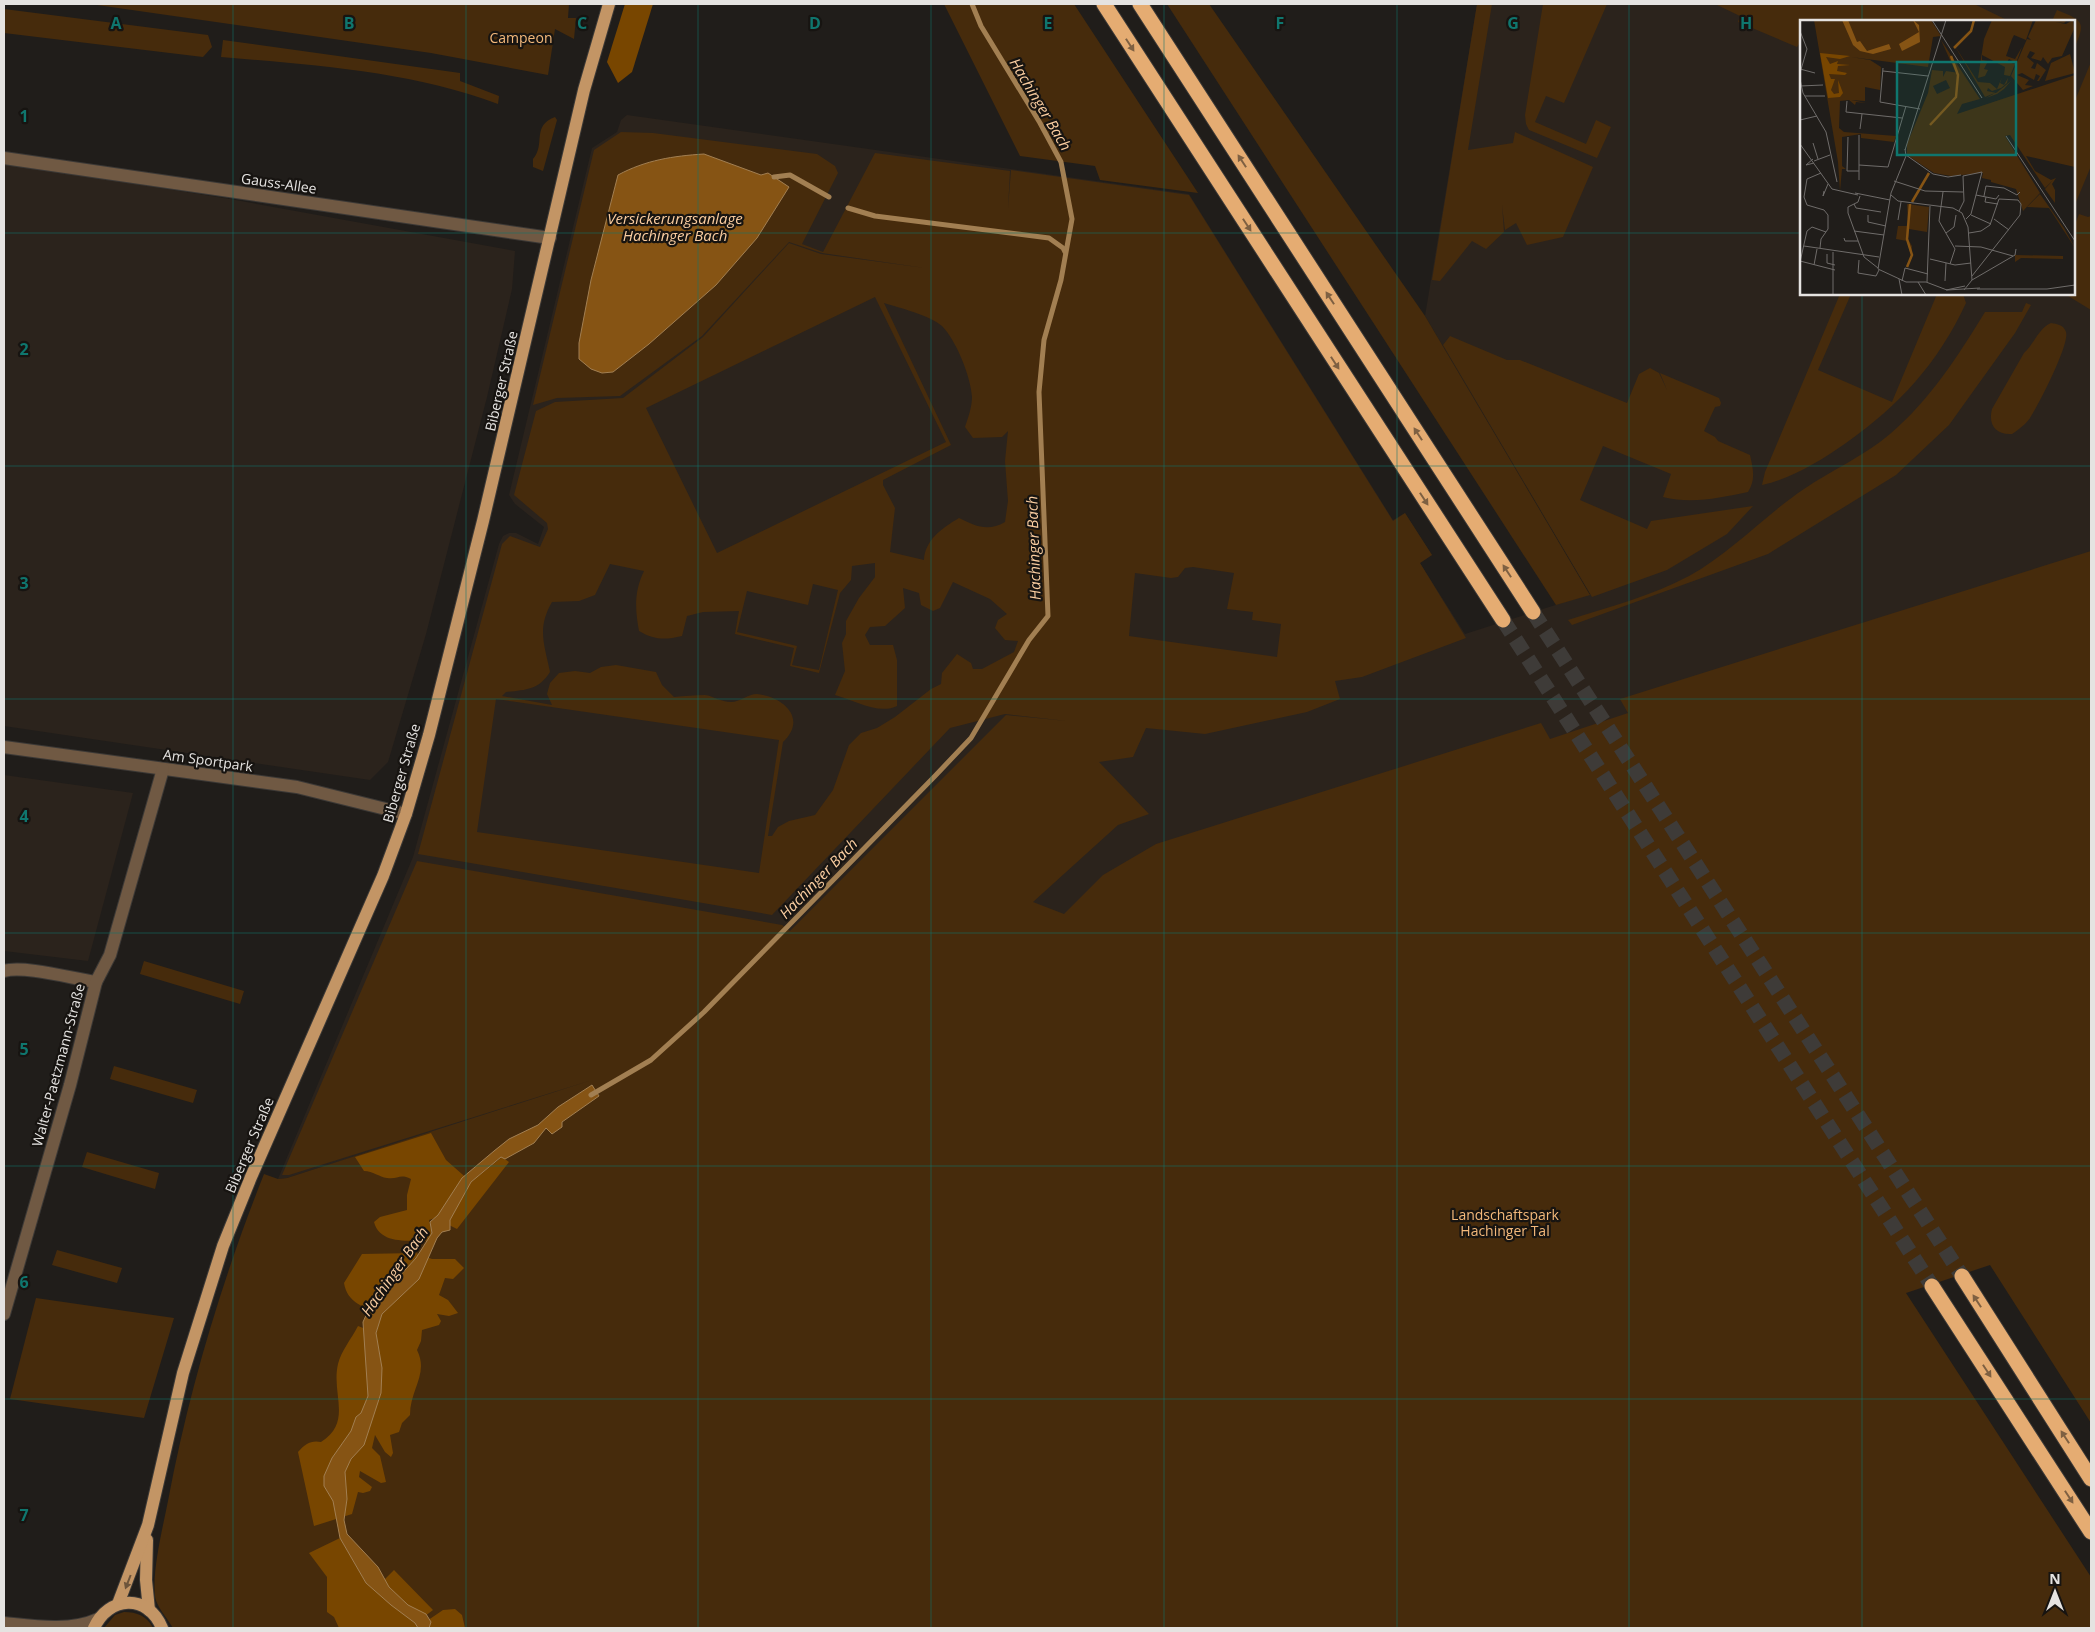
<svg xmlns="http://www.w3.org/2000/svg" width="2095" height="1632" viewBox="0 0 2095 1632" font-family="'Open Sans',sans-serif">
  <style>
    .built { fill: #2b231c; fill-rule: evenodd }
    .green { fill: #462b0c; fill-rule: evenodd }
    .forest { fill: #784600 }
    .water { fill: #865414; stroke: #a27f52 }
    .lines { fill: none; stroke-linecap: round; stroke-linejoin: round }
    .stream { stroke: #a27f52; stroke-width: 5 }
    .highway-tunnel { stroke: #3e3b38; stroke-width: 15; stroke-dasharray: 15 8; stroke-linecap: butt }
    .minor-casing { stroke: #3c3936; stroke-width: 14 }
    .major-casing { stroke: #3c3936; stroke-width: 14 }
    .highway-casing { stroke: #3c3936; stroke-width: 17 }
    .minor { stroke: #705943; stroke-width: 12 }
    .major { stroke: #c39565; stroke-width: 12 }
    .highway { stroke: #e5ac72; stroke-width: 15 }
    .oneway { fill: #7e6042 }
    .oneway2 { fill: #6d543b }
    .grid { fill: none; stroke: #0f766e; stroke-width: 1; stroke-opacity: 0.55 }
    .labels { text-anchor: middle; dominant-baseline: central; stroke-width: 4.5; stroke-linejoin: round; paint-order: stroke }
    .park-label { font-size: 14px; fill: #f4b97b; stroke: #171411 }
    .street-label { font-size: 14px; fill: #e5e3e1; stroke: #171411 }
    .water-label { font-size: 15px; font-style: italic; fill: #facda0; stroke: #171411 }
    .inset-river { fill: none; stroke: #865414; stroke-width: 2.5 }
    .inset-road { fill: none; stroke: #6f6c6a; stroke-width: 1 }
    .view { fill: #0f766e; fill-opacity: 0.15; stroke: #0f766e; stroke-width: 2.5 }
    .inset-edge { fill: none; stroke: #e5e3e1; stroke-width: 2.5 }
    .grid-label { font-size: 16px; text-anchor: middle; font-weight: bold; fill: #0f766e; stroke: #171411; stroke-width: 4.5; stroke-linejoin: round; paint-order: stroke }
  </style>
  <rect width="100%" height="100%" fill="#201d1a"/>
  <!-- built -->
  <g class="built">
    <path d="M 1477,4 L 2091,4 L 2091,611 L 287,1178 L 278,1179 L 413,857 L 499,544 L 503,536 L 509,533 L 516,533 L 538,544 L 544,527 L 515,504 L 509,495 L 592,148 L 617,132 L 621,120 L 627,115 L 1189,194 L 1393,520 L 1405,513 L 1432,555 L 1420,563 L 1465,634 L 1590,594 L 1425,316 ZM 1801,21 L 2074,21 L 2074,294 L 1801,294 Z"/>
    <polygon points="4,163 230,199 515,251 512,289 487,397 426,634 388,762 370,780 4,726"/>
    <polygon points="4,775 133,793 88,961 4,951"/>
  </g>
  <!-- green -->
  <g class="green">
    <polygon points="90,4 569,4 568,18 576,18 574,39 555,29 548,75 431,53"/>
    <polygon points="944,4 1074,4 1198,193 1100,180 1095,166 1020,156"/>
    <polygon points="1167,4 1209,4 1425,316 1590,595 1556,605"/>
    <polygon points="1477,4 1492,4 1468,150 1513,143 1515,132 1593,167 1563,237 1527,245 1516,223 1505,230 1502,205 1504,232 1486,249 1472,241 1440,281 1432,280"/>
    <polygon points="1543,4 1607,4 1564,103 1546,96 1535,122 1586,144 1596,120 1611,127 1597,158 1529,130 1526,124 1525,115"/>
    <polygon points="1715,4 1974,4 2009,21 1801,21 1801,41 1797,47 1738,22 1740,16"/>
    <polygon points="4,9 208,35 212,47 203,57 4,33"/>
    <path d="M 2057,10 C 2084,21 2086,22 2074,49 L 2074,21 L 2052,21 Z"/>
    <path d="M 223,40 L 460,73 L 460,81 L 499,96 L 498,104 C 410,71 314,65 221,57 Z"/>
    <polygon points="2091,62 2091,166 2074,207 2074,103"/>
    <path d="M 555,117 L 557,120 L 543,171 L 533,167 L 533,159 C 546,144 531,126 555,117 Z"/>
    <path d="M 621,132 L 653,133 L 817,154 L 835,166 L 838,173 L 802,244 L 823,252 L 875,153 L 1010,171 L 1008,209 L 1011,170 L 1189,195 L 1393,521 L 1405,513 L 1432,555 L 1420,563 L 1466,638 L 1362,677 L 1335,681 L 1340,699 L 1307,712 L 1205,734 L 1146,728 L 1133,757 L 1099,762 L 1149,814 L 1118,825 L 1033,902 L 1064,914 L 1103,875 L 1156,844 L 1541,723 L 1550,739 L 1628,713 L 1620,699 L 2091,551 L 2091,1423 L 1990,1265 L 1906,1293 L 2091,1577 L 2091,1628 L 173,1628 C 168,1619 155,1605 155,1595 C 152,1571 163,1526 168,1501 C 189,1389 222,1280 264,1174 L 278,1179 L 287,1178 L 592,1080 L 289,1175 L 282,1175 L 417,861 L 782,925 L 790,931 L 1006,715 L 1067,721 L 1005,714 L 950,728 L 772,915 L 418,854 L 502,544 L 510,536 L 540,547 L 548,529 L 547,523 L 514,495 L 536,411 L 555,402 L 623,398 L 703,337 L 789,243 L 821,254 L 925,268 L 822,253 L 789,242 L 702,336 L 620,396 L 557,398 L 533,405 L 594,150 ZM 875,297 L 946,442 L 717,553 L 646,408 ZM 884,303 C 900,308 929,315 942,326 C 956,340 971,377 972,397 C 972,407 968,418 965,427 L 973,438 L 1002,437 L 1008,431 L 1005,461 L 1008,501 L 1005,522 C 988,532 975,526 959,518 C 942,528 925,540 924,560 L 890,552 L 895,508 L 883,485 L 883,480 L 951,445 ZM 875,563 L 875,577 L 859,598 L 846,621 L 846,634 L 842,643 L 845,671 L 835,695 C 853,700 879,715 897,706 L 897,660 L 893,645 L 870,645 L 865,635 L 870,627 L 885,626 L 905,608 L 903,588 L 919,593 L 921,605 L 933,611 L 940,608 L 953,582 L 990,599 L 1007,614 L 998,620 L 995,628 L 1005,640 L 1018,641 L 1014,652 L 982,669 L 973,669 L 971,663 L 957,654 L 942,673 L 941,684 L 931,689 L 895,717 L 877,728 L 861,733 L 849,745 L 833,790 L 815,815 L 789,821 L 778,827 L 772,836 L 768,836 L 783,742 C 808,718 783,697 757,694 C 748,694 740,702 731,702 C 721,702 713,696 705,695 C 695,695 684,696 674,697 L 662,685 L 656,672 L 616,665 L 601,667 L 590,673 L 575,671 L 559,673 L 550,683 L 547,694 L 552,705 L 502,696 L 506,692 C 525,690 539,690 550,672 C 544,643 537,628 552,602 L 579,601 L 595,595 L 610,564 L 644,571 C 634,592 635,609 639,631 C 654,640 665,640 682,636 L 687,616 L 703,612 L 739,611 L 735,634 L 794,648 L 790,666 L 819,673 L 840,593 L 851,580 L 852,566 ZM 1193,567 L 1234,573 L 1227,609 L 1253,612 L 1252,620 L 1281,624 L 1277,657 L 1129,636 L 1135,573 L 1171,578 L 1178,577 L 1185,568 ZM 813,584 L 838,590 L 819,670 L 792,665 L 797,646 L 737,632 L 747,591 L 808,605 ZM 496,699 L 779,740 L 759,873 L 477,832 Z"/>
    <polygon points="2079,214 2088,217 2091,216 2091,310 2065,294 2074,294 2074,227"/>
    <path d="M 1840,294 L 1851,294 L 1818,370 L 1892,402 L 1937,294 L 1963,294 L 1966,303 C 1938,363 1900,405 1846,443 C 1820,461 1793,478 1762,485 L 1765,472 Z"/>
    <path d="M 2026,303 L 2031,305 L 2015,333 L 1949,425 L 1896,475 L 1768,554 L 1572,625 L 1568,620 C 1608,607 1652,596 1689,576 C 1731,553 1764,516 1804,489 C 1832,470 1864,456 1890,434 C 1930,400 1958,356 1985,312 L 2022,312 Z"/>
    <path d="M 2051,323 C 2057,324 2064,325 2066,332 C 2070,344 2038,406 2030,418 C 2026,424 2018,430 2012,434 C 1995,435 1988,424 1992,409 L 2024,353 C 2034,344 2039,328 2051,323 Z"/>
    <path d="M 1450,336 L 1507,360 L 1520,360 L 1627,403 L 1639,374 L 1650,368 L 1659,373 L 1667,390 L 1660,373 L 1719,398 L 1721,403 L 1720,406 L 1715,407 L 1704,431 L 1715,437 L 1718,441 L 1750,455 C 1753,469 1756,479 1748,492 C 1720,498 1691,504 1663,497 L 1671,474 L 1603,446 L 1580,500 L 1647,529 L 1651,521 L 1753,506 L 1727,534 L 1667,570 L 1592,597 L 1443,345 Z"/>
    <polygon points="144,961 244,991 240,1004 140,974"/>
    <polygon points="114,1066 197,1090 193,1103 110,1079"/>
    <polygon points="87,1152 159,1173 155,1189 82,1167"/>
    <polygon points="57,1250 122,1268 117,1283 52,1265"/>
    <polygon points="36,1298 174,1318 144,1418 10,1399"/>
    <path d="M 124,1612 C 137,1612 147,1616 153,1628 L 104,1628 L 115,1615 Z"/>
  </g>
  <!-- forest -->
  <g class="forest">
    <polygon points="625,4 653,4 632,72 618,83 607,62"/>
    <path d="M 431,1133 L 446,1160 L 471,1182 L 502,1157 L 509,1162 L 457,1229 L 435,1218 L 429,1220 L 432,1233 L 428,1241 C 409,1240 380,1245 374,1222 L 380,1217 L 407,1210 L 407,1195 L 411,1179 C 399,1173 398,1180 387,1178 C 379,1177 373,1171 364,1171 L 355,1157 Z"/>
    <path d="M 416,1253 L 432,1259 L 455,1259 L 464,1268 L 453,1279 L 445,1278 L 439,1295 L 448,1300 L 458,1313 L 449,1316 L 437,1314 L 441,1321 L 439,1325 L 422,1330 L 421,1341 L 417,1350 C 429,1374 410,1389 410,1415 L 402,1423 L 399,1432 L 390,1435 L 393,1453 L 391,1457 L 385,1452 L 375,1435 L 372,1448 L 380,1456 L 386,1482 L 381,1483 L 360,1471 L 359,1477 L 372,1487 L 370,1491 L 363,1493 L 358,1492 L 352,1514 L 314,1526 L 298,1452 C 305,1444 311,1440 321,1442 C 353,1421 331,1395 338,1364 C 341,1351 352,1338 358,1326 L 376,1333 L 382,1314 C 365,1308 347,1303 344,1283 L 362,1254 Z"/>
    <polygon points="340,1538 366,1583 381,1583 394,1570 433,1610 416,1623 418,1627 443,1610 455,1609 462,1615 465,1628 339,1628 334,1617 327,1612 327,1577 309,1553"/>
  </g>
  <!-- water -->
  <g class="water">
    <path d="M 704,154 L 761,175 L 768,173 L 789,187 L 757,238 L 716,285 L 649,344 L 613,372 L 602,373 L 591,369 L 579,359 L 579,343 L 591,280 L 618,175 C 646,160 673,156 704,154 Z"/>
    <polygon points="592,1085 599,1096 562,1122 562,1127 552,1134 546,1128 534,1143 505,1159 501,1157 471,1182 450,1220 450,1230 442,1232 437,1238 419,1279 382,1314 376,1333 382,1368 381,1393 364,1445 351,1459 345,1472 347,1499 344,1520 347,1534 378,1567 389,1587 408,1605 426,1614 431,1622 429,1628 418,1628 415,1623 391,1605 366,1583 340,1538 333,1501 324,1486 324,1476 332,1458 351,1431 356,1417 361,1413 368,1396 363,1322 368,1311 416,1258 432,1233 430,1222 438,1215 462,1178 494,1151 509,1139 538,1125 558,1107"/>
  </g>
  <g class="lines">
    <!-- stream -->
    <g class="stream">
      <polyline points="774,177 790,175 829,197"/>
      <polyline points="848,208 875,216 1049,238 1063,248 1065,252"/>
      <polyline points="591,1095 651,1060 704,1012 935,776 971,738 1029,640 1048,616 1039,392 1044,340 1061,280 1072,219 1061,162 1040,123 981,26 972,4"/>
    </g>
    <!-- highway-tunnel -->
    <g class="highway-tunnel">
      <polyline points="1533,612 1962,1276"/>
      <polyline points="1503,620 1932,1286"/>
    </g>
    <defs>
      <g id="minor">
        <polyline points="4,158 550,238"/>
        <polyline points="4,747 297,787 406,814"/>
        <path d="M 4,971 C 24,965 74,979 96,982"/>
        <polyline points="4,1314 70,1085 96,982 110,955 163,769"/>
        <path d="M 4,1623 C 33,1626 70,1632 98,1619"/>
      </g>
      <g id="major">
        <polyline points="147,1540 146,1580 149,1610"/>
        <polyline points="118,1604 148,1525 183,1373 223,1246 251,1177 383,876 406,814 429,735 483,521 584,90 609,4"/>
        <path d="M 94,1628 C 108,1596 148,1593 162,1628"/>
      </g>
      <g id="highway">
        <polyline points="1104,4 1503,620"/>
        <polyline points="1140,4 1533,612"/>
        <polyline points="1962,1276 2091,1479"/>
        <polyline points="1932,1286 2091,1532"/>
      </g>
    </defs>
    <!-- minor casing -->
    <use href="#minor" class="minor-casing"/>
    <!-- major casing -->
    <use href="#major" class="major-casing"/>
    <!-- highway casing -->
    <use href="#highway" class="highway-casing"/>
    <!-- minor -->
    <use href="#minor" class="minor"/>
    <!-- major -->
    <use href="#major" class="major"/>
    <!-- highway -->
    <use href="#highway" class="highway"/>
  </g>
  <!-- one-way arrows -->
  <defs><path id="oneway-solid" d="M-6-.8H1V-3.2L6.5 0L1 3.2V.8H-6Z" transform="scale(1.25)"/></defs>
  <g class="oneway">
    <use href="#oneway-solid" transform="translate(1130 45) rotate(57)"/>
    <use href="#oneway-solid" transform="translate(1242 161) rotate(-123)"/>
    <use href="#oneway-solid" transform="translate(1247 225) rotate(57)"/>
    <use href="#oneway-solid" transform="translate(1330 298) rotate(-123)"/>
    <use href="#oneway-solid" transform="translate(1335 363) rotate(57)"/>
    <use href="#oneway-solid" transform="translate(1418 434) rotate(-123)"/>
    <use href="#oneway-solid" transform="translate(1424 499) rotate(57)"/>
    <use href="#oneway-solid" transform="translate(1507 571) rotate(-123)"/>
    <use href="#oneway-solid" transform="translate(1977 1301) rotate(-123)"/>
    <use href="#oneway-solid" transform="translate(1987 1371) rotate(57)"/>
    <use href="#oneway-solid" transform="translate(2065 1437) rotate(-123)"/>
    <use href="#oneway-solid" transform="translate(2069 1497) rotate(57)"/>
  </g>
  <use class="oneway2" href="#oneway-solid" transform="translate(128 1582) rotate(111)"/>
  <!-- grid -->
  <path class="grid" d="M 233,4 L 233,1628M 466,4 L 466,1628M 698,4 L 698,1628M 931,4 L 931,1628M 1164,4 L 1164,1628M 1397,4 L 1397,1628M 1629,4 L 1629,1628M 1862,4 L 1862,21M 4,233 L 1801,233M 2074,233 L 2091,233M 1862,294 L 1862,1628M 4,466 L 2091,466M 4,699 L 2091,699M 4,933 L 2091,933M 4,1166 L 2091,1166M 4,1399 L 2091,1399"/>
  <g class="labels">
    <!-- park labels -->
    <g class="park-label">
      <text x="521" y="37">Campeon</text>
      <text x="1505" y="1214">Landschaftspark<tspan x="1505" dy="16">Hachinger Tal</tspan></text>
    </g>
    <!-- street labels -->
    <g class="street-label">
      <text transform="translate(279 183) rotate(8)">Gauss-Allee</text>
      <text transform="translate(501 381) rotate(-77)">Biberger Straße</text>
      <text transform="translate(208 760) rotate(8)">Am Sportpark</text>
      <text transform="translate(401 773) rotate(-74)">Biberger Straße</text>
      <text transform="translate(58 1065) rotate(-75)">Walter-Paetzmann-Straße</text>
      <text transform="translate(249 1145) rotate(-67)">Biberger Straße</text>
    </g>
    <!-- water labels -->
    <g class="water-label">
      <text transform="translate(1041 104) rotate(59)">Hachinger Bach</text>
      <text x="675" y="218">Versickerungsanlage<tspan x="675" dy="17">Hachinger Bach</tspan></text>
      <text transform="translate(1033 548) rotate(-92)">Hachinger Bach</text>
      <text transform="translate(818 878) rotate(-46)">Hachinger Bach</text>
      <text transform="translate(394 1271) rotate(-55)">Hachinger Bach</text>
    </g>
  </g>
  <!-- overview -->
  <g transform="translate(1800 20)">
    <rect width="275" height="275" fill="#201d1a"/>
    <path d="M 14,0 L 131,0 L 141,16 L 133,17 L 128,47 L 51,37 L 70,40 L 81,47 L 80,70 L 65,67 L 65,81 L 51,80 L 66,83 L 56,82 L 55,85 L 49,80 L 40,81 L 39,108 L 44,112 L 96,116 L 94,122 L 61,118 L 61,114 L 42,117 L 42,146 L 46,149 L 42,149 L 40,171 L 38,142 ZM 192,0 L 233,0 L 226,20 L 214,15 L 212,19 L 206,36 L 215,39 L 222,27 L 216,43 L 209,39 L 207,42 L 215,44 L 210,56 L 204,55 L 205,47 L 182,35 L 182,40 L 188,41 L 184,49 L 188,50 L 185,56 L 178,58 L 184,19 ZM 236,0 L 267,0 L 264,3 L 255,2 L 266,4 L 273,0 L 274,9 L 262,36 L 252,38 L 248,44 L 243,37 L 241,41 L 231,38 L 235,33 L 230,31 L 227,37 L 234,43 L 231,48 L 235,49 L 237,43 L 246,50 L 239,61 L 237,61 L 240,56 L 236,54 L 234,60 L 222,53 L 217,55 L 229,60 L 225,65 L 233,66 L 223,70 L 211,56 L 227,19 L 231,20 L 228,17 ZM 141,20 L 180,79 L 162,84 L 157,94 L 275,55 L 275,147 L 226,136 L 235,151 L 251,160 L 256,158 L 252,164 L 255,170 L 255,183 L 245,169 L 253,160 L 245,168 L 210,115 L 205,116 L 240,173 L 223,191 L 216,169 L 191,162 L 191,160 L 182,158 L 183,153 L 151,156 L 134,153 L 107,135 L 107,124 L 128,73 L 132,50 L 143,51 L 143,57 L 146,51 L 159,53 L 155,51 ZM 146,60 L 150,68 L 137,74 L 133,66 ZM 153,23 L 178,62 L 190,63 L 197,69 L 202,57 L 200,63 L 204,65 L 208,58 L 207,63 L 201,68 L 192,71 L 188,68 L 187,71 L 196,73 L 211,61 L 204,69 L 197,74 L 186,78 L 195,73 L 185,77 ZM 270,34 L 275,53 L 245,61 L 251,43 ZM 240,174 L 264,208 L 275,228 L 249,188 L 227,187 ZM 107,184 L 129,187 L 127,212 L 109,209 L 108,219 L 112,226 L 112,239 L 107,221 L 96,219 L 98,206 L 108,206 ZM 215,235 L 263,236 L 263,239 L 221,238 L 215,242 Z" fill="#462b0c" fill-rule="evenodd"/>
    <path d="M 20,33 L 50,36 L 40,39 L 26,37 L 30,44 L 38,41 L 37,44 L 50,45 L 38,46 L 37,51 L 47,53 L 45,55 L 29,54 L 31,59 L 35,59 L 31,70 L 34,74 L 39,73 L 38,60 L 43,73 L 40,77 L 28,78 Z" fill="#784600"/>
    <path d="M 42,0 L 48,0 L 57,22 L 60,21 L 67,31 L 89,24 L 91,29 L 73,34 L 60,31 L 53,25 ZM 113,0 L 119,5 L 120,22 L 102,31 L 99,24 L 119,12 Z" fill="#865414"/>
    <path class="inset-river" d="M 154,28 L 171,11 L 174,0M 130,105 L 156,77 L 158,55 L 151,36M 112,182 L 129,153M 107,247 L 112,235 L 107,219 L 110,184"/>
    <path class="inset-road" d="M 132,0 L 182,78M 0,11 L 7,29 L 0,53M 83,48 L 80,82 L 120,89M 0,49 L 15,53M 83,51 L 128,56M 0,59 L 3,73 L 26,112 L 37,162M 0,66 L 23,65M 5,76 L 25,76M 47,81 L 46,92 L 102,98M 0,100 L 17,96M 60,109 L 62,94M 59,115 L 59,160M 206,116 L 275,221M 48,117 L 47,151 L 59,151M 13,123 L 18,139M 0,124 L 32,169 L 58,175M 105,129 L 106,136 L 91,173 L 78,249 L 106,262 L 126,262 L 147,270 L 180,268M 105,130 L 146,0M 106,135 L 133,154 L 148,157 L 161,155M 13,139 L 6,145 L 14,143M 14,141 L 30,135M 59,145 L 88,147 L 106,86M 94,161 L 125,171 L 163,172M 24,171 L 23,176 L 28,164M 143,172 L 139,201 L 155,229 L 150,244M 55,173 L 90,180M 91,175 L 98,181 L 153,188 L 162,193 L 168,207 L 172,260M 176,175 L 196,179 L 199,175M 60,176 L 58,182 L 48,187 L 48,193 L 64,237 L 78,248M 184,176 L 186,166 L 204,168 L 217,175 L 220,172M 186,177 L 185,182 L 198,184M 54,184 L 56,188 L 81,192M 159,191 L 164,181 L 163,156 L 182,152 L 171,194 L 166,199M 68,195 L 68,202 L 86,206M 171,195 L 191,204M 194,199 L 209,210M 98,200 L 101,182M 54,211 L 84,215M 146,213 L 154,207 L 156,195M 169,213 L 181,211 L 190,205 L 199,179 L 218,180 L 221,184 L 220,195 L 172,256M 44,218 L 45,221 L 58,221M 4,226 L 79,237M 155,226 L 181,227 L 213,236M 20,228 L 21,219 L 28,209 L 28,195 L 24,190 L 7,185 L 4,177 L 7,159 L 21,153M 33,232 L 33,275M 27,234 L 27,243 L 35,245M 130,239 L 155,245 L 171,243M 59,240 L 58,253 L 76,256 L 79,250M 0,241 L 35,250M 0,242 L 7,211 L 12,207 L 26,212M 14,245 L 17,229M 99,259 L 102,275M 102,261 L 105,248 L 128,254M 145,261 L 146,243M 118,262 L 126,275M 127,262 L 130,186M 177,269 L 247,269 L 275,265M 146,270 L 165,266M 164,270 L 172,260 L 215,235 L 216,229"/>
    <path class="view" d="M 97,42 L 216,42 L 216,135 L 97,135 Z"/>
    <rect width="275" height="275" class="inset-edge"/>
  </g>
  <g class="grid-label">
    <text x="116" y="29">A</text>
    <text x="349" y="29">B</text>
    <text x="582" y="29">C</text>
    <text x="815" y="29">D</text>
    <text x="1048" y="29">E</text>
    <text x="1280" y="29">F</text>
    <text x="1513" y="29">G</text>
    <text x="1746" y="29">H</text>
    <text x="24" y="122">1</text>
    <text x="24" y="355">2</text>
    <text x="24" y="589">3</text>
    <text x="24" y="822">4</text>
    <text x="24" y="1055">5</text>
    <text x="24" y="1288">6</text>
    <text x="24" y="1521">7</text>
  </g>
  <!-- border -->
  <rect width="2095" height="1632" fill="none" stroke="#e5e3e1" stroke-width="10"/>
  <!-- north arrow -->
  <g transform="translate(2055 1592)" stroke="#171411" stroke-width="4" paint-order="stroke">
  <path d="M0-4L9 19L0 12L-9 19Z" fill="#e5e3e1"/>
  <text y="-8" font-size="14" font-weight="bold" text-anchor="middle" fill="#e5e3e1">N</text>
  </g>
</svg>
